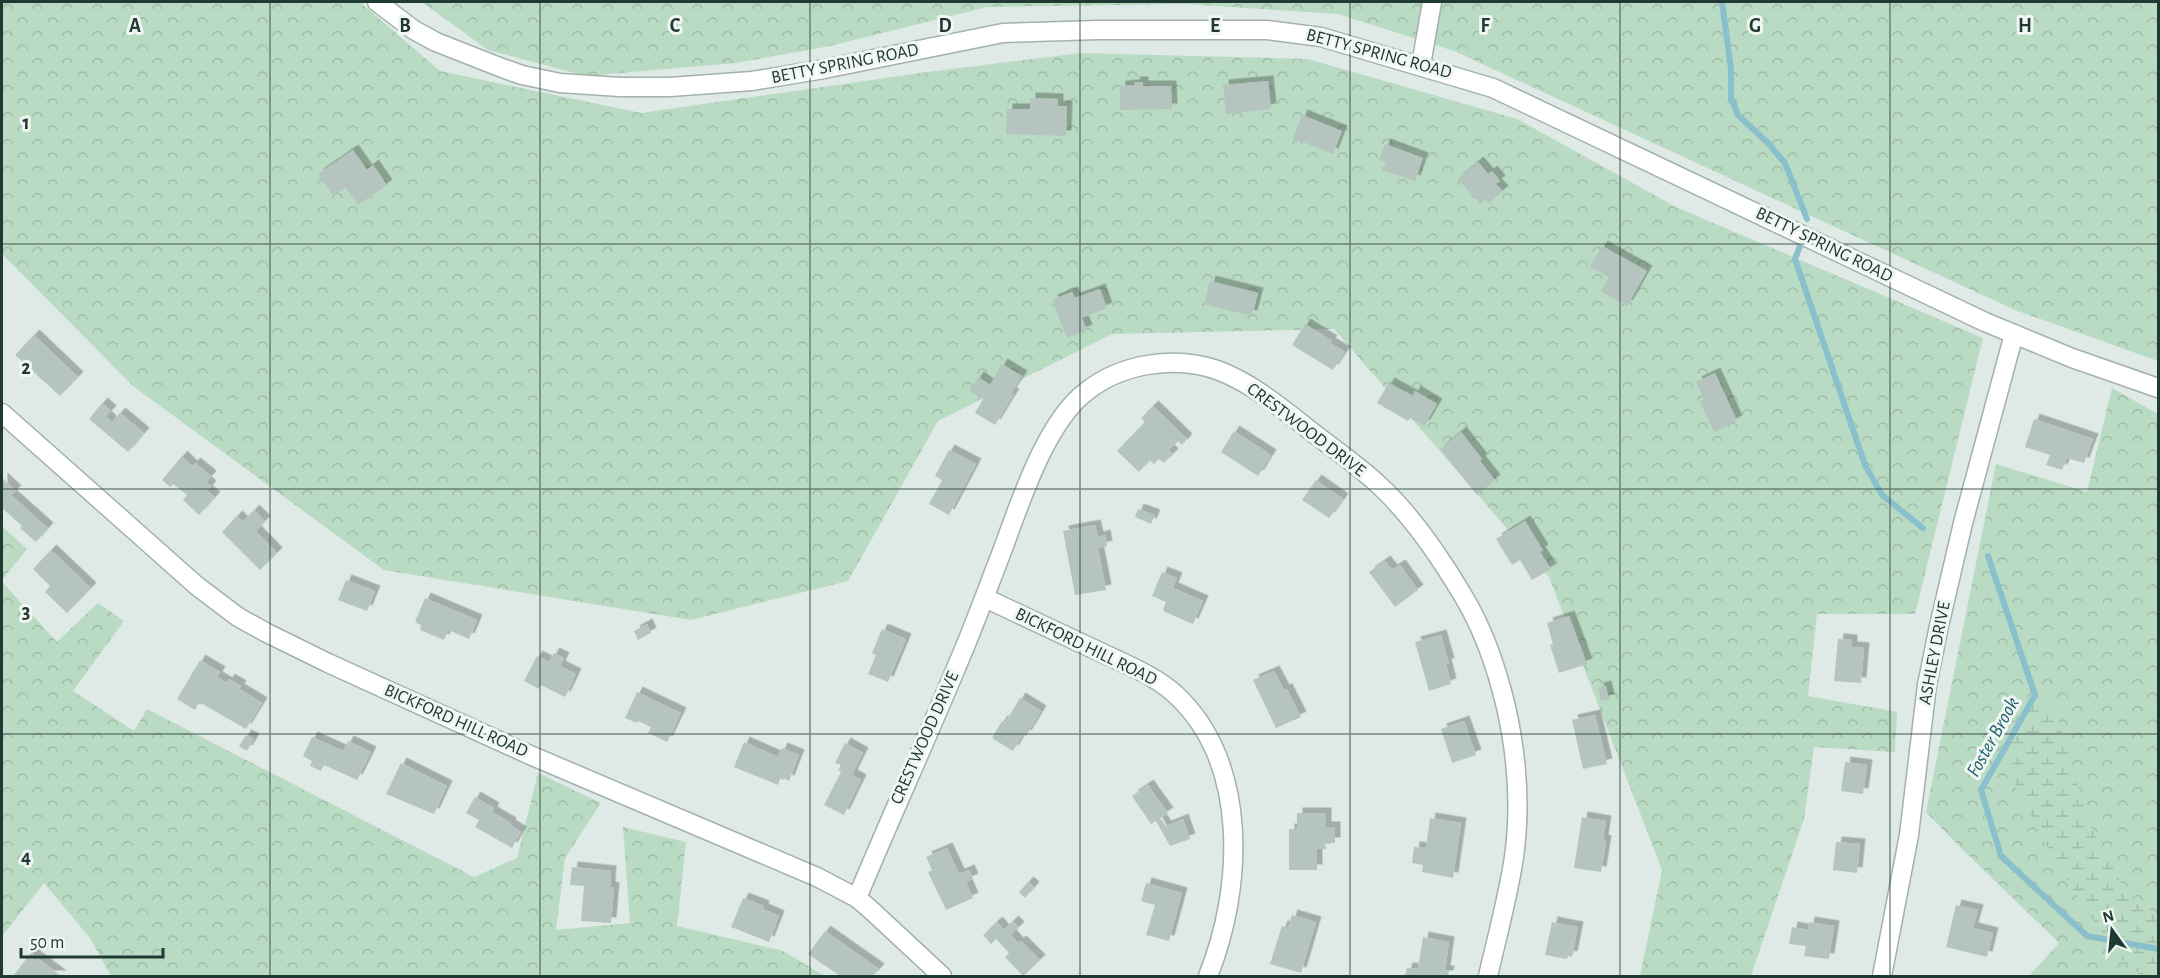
<svg xmlns="http://www.w3.org/2000/svg" width="2160" height="978" viewBox="0 0 2160 978" font-family="'Alegreya Sans',sans-serif">
  <style>
    .forest { fill: url(#forest-crowns) }
    .wetland { fill: url(#wetland-marsh) }
    .lines { fill: none; stroke-linecap: round; stroke-linejoin: round }
    .stream { stroke: #8abfcc; stroke-width: 6 }
    .building { fill: #b5c4bf; filter: url(#shadow) }
    .minor-casing { stroke: #a2b1ad; stroke-width: 21 }
    .minor { stroke: #fff; stroke-width: 18 }
    .grid { fill: none; stroke: #213933; stroke-width: 1.5; stroke-opacity: 0.55 }
    .labels { text-anchor: middle; dominant-baseline: central; stroke-width: 6; stroke-linejoin: round; paint-order: stroke }
    .street-label { font-size: 18px; fill: #213933; stroke: #f0f7f3 }
    .water-label { font-size: 20px; font-style: italic; fill: #1f6071; stroke: #f0f7f3 }
    .grid-label { font-size: 20px; text-anchor: middle; font-weight: bold; fill: #213933; stroke: #f0f7f3; stroke-width: 6; stroke-linejoin: round; paint-order: stroke }
  </style>
  <defs>
    <pattern id="forest-crowns" width="20" height="18" patternUnits="userSpaceOnUse" patternTransform="scale(1.5)"><rect width="20" height="18" fill="#b9dac3"/><path d="M2 6a3 3 0 1 1 6 0M12 15a3 3 0 1 1 6 0" fill="none" stroke="#9fbca8"/></pattern>
    <pattern id="wetland-marsh" width="20" height="14" patternUnits="userSpaceOnUse" patternTransform="scale(1.5)"><rect width="20" height="14" fill="#b9dac3"/><path d="M1 5h8M5 5V1M11 12h8M15 12V8" fill="none" stroke="#9fbca8"/></pattern>
    <filter id="shadow"><feDropShadow dx="5.5" dy="-5.5" stdDeviation="0" flood-color="#0004"/></filter>
  </defs>
  <rect width="100%" height="100%" fill="#dfeae6"/>
  <!-- forest -->
  <g class="forest">
    <polygon points="2,2 360,2 440,71 641,113 920,73 1081,53 1308,59 1517,119 1676,207 1983,338 1915,614 1817,614 1808,696 1897,712 1895,752 1814,747 1804,819 1751,976 1640,976 1662,870 1549,577 1334,329 1112,334 938,421 848,581 691,620 384,570 133,386 2,254"/>
    <polygon points="422,2 2158,2 2158,361 2015,310 1454,51 1338,14 1187,4 987,7 830,46 736,63 586,76 488,50"/>
    <polygon points="2112,388 2158,414 2158,976 2029,976 2059,943 1961,848 1926,812 1996,464 2087,492"/>
    <polygon points="2,526 27,549 2,580"/>
    <polygon points="2,582 57,642 98,603 124,621 73,691 134,731 147,709 474,877 517,858 538,773 601,803 565,858 556,930 630,923 623,827 686,842 677,926 783,951 825,976 111,976 90,938 44,883 2,936"/>
  </g>
  <!-- wetland -->
  <polygon class="wetland" points="2048,701 2060,725 2090,825 2127,895 2158,915 2158,976 2142,976 2116,955 2056,863 2016,789 2007,724 2021,705"/>
  <g class="lines">
    <!-- stream -->
    <g class="stream">
      <polyline points="1722,2 1731,69 1731,98 1738,115 1768,143 1785,163 1807,219"/>
      <polyline points="1800,246 1795,259 1865,465 1882,495 1923,528"/>
      <polyline points="1988,556 2035,695 1981,790 2001,856 2087,936 2158,949"/>
    </g>
  </g>
  <!-- building -->
  <g class="building">
    <polygon points="1268,81 1271,109 1226,114 1223,85"/>
    <polygon points="1134,82 1143,82 1143,86 1171,86 1172,109 1120,110 1120,86 1135,85"/>
    <polygon points="1030,98 1058,99 1058,106 1067,106 1066,136 1006,134 1007,109 1030,109"/>
    <polygon points="1302,115 1342,131 1333,154 1293,138"/>
    <polygon points="1385,144 1423,158 1415,181 1383,170 1386,162 1379,160"/>
    <polygon points="353,150 367,170 373,165 387,185 358,205 345,187 334,196 318,174"/>
    <polygon points="1478,162 1488,174 1492,171 1500,181 1496,184 1503,191 1489,203 1485,199 1480,204 1458,179"/>
    <polygon points="1602,246 1647,271 1627,306 1601,291 1609,277 1590,267"/>
    <polygon points="1210,281 1258,293 1252,316 1204,304"/>
    <polygon points="1100,289 1107,308 1082,318 1087,330 1067,338 1052,300 1072,292 1075,298"/>
    <polygon points="1305,324 1332,341 1330,343 1345,352 1333,370 1292,345"/>
    <polygon points="34,335 78,377 60,396 15,355"/>
    <polygon points="1002,364 1022,376 1011,393 1014,394 995,425 975,413 983,399 970,391 978,377 990,385"/>
    <polygon points="1715,373 1737,421 1714,432 1700,401 1704,399 1696,382"/>
    <polygon points="1389,383 1413,396 1415,391 1437,404 1424,426 1410,418 1408,421 1377,403"/>
    <polygon points="102,403 111,411 106,416 112,422 120,413 144,433 128,452 89,419"/>
    <polygon points="1153,406 1187,439 1182,445 1178,441 1169,450 1173,454 1164,463 1159,459 1154,464 1150,460 1139,472 1117,451 1145,422 1141,418"/>
    <polygon points="2034,419 2093,439 2084,463 2067,458 2062,470 2046,465 2050,455 2025,447"/>
    <polygon points="1234,431 1271,455 1258,476 1221,452"/>
    <polygon points="1461,432 1482,459 1480,461 1495,480 1477,495 1440,449"/>
    <polygon points="949,450 976,464 949,515 929,504 942,480 935,476"/>
    <polygon points="182,456 192,466 195,463 211,476 206,482 211,486 207,491 215,497 199,515 183,500 187,495 173,484 170,487 162,480"/>
    <polygon points="2,478 16,491 11,495 48,528 36,542 20,528 22,526 2,508"/>
    <polygon points="1316,480 1343,499 1329,518 1302,500"/>
    <polygon points="1138,509 1155,515 1151,524 1135,517"/>
    <polygon points="254,510 265,521 256,531 277,553 260,570 222,532 237,516 243,522"/>
    <polygon points="1525,521 1543,550 1540,552 1551,569 1532,580 1520,560 1512,565 1496,539"/>
    <polygon points="1095,525 1098,537 1105,535 1107,546 1098,548 1106,590 1075,595 1063,531"/>
    <polygon points="51,550 91,588 67,613 45,592 50,586 33,569"/>
    <polygon points="1385,561 1392,570 1400,565 1418,590 1395,607 1369,572"/>
    <polygon points="1162,572 1177,578 1173,588 1203,601 1193,624 1163,611 1166,602 1152,596"/>
    <polygon points="346,580 375,591 367,611 338,600"/>
    <polygon points="425,598 477,620 469,639 448,630 444,640 420,630 421,625 415,622"/>
    <polygon points="1569,616 1587,664 1559,673 1550,645 1553,644 1547,623"/>
    <polygon points="647,624 651,633 638,640 634,631"/>
    <polygon points="882,629 906,639 888,682 868,674 876,655 872,653"/>
    <polygon points="1441,635 1449,664 1446,664 1451,684 1429,691 1415,642"/>
    <polygon points="1838,639 1852,640 1852,647 1864,648 1861,683 1834,681"/>
    <polygon points="554,653 564,658 560,666 576,674 565,697 541,685 539,689 524,681 537,656 549,662"/>
    <polygon points="200,660 220,672 217,677 227,683 229,679 241,686 239,689 262,703 246,729 199,702 195,710 177,699"/>
    <polygon points="1274,671 1284,690 1287,689 1301,717 1276,728 1253,680"/>
    <polygon points="1606,686 1609,700 1601,701 1598,688"/>
    <polygon points="637,692 681,713 667,742 648,733 651,727 638,721 637,723 625,718"/>
    <polygon points="1020,698 1041,711 1026,736 1023,734 1013,751 992,738 1002,721 1005,723"/>
    <polygon points="1595,715 1607,764 1583,769 1572,720"/>
    <polygon points="1464,721 1476,755 1452,763 1441,729"/>
    <polygon points="246,735 254,739 247,751 239,746"/>
    <polygon points="312,737 343,751 348,741 371,752 357,780 324,765 321,771 310,766 312,761 303,756"/>
    <polygon points="744,742 778,757 782,748 799,755 789,781 781,777 778,785 734,767"/>
    <polygon points="845,743 863,753 852,775 861,780 844,815 824,805 841,772 838,770 841,765 835,763"/>
    <polygon points="1845,762 1867,765 1863,794 1841,791"/>
    <polygon points="401,763 447,786 434,814 386,794"/>
    <polygon points="1148,785 1168,813 1160,818 1166,826 1183,819 1190,839 1170,846 1156,821 1151,824 1132,796"/>
    <polygon points="475,797 494,808 492,812 511,823 510,825 521,832 512,848 475,827 479,820 466,813"/>
    <polygon points="1297,813 1326,813 1326,827 1335,827 1335,843 1325,843 1326,849 1317,849 1317,870 1289,870 1289,829 1297,829"/>
    <polygon points="1582,817 1606,821 1603,840 1606,841 1601,872 1574,868"/>
    <polygon points="1430,818 1461,823 1453,878 1422,872 1423,865 1412,863 1414,847 1426,848"/>
    <polygon points="1836,842 1860,844 1857,873 1833,870"/>
    <polygon points="947,848 959,874 969,870 973,879 966,882 973,898 946,910 928,872 932,870 926,857"/>
    <polygon points="572,867 611,871 610,887 614,888 611,923 581,921 584,886 570,885"/>
    <polygon points="1028,882 1034,887 1025,898 1019,892"/>
    <polygon points="1146,883 1182,893 1169,941 1146,935 1155,905 1141,901"/>
    <polygon points="743,898 764,906 763,909 779,916 769,942 731,927"/>
    <polygon points="1956,905 1978,910 1973,928 1993,933 1987,957 1946,947"/>
    <polygon points="1292,915 1316,922 1301,973 1270,964 1282,926 1288,928"/>
    <polygon points="1013,921 1019,927 1011,935 1018,943 1021,941 1040,960 1023,976 1005,957 1009,953 996,939 991,944 983,935 997,922 1004,930"/>
    <polygon points="1552,922 1578,927 1572,957 1568,956 1567,959 1545,955"/>
    <polygon points="1809,922 1834,926 1829,959 1804,956 1806,946 1789,944 1792,927 1808,930"/>
    <polygon points="825,931 879,969 873,976 840,976 808,954"/>
    <polygon points="1423,937 1449,942 1445,971 1449,971 1448,976 1405,976 1407,968 1418,969"/>
    <polygon points="31,953 61,976 13,976"/>
  </g>
  <g class="lines">
    <defs>
      <g id="minor">
        <polyline points="377,2 414,30 436,42 502,68 522,75 560,83 620,87 670,87 752,81 824,69 1003,33 1098,30 1267,30 1321,37 1493,88 1985,322 2072,358 2158,388"/>
        <polyline points="1421,65 1432,2"/>
        <polyline points="2,413 197,586 238,617 267,633 328,663 530,755 817,877 857,898 871,910 942,976"/>
        <path d="M 985,598 C 1023,616 1061,634 1100,652 C 1125,664 1154,675 1175,694 C 1250,763 1243,889 1208,976"/>
        <path d="M 857,898 C 890,819 926,740 959,661 C 974,626 987,590 1001,554 C 1019,506 1045,422 1087,391 C 1121,364 1175,355 1217,370 C 1250,382 1279,406 1307,428 C 1331,447 1358,465 1380,486 C 1411,515 1440,557 1462,594 C 1483,628 1497,669 1506,707 C 1517,756 1521,807 1514,857 C 1508,897 1497,937 1488,976"/>
        <polyline points="1882,976 1909,835 1927,685 1939,626 1963,523 2014,334"/>
      </g>
    </defs>
    <!-- minor casing -->
    <use href="#minor" class="minor-casing"/>
    <!-- minor -->
    <use href="#minor" class="minor"/>
  </g>
  <!-- grid -->
  <path class="grid" d="M 270,2 L 270,976M 540,2 L 540,976M 810,2 L 810,976M 1080,2 L 1080,976M 1350,2 L 1350,976M 1620,2 L 1620,976M 1890,2 L 1890,976M 2,244 L 2158,244M 2,489 L 2158,489M 2,734 L 2158,734"/>
  <g class="labels">
    <!-- street labels -->
    <g class="street-label">
      <text transform="translate(1379 54) rotate(15)">BETTY SPRING ROAD</text>
      <text transform="translate(845 64) rotate(-11)">BETTY SPRING ROAD</text>
      <text transform="translate(1824 245) rotate(26)">BETTY SPRING ROAD</text>
      <text transform="translate(1306 430) rotate(37)">CRESTWOOD DRIVE</text>
      <text transform="translate(1086 647) rotate(26)">BICKFORD HILL ROAD</text>
      <text transform="translate(1935 653) rotate(-79)">ASHLEY DRIVE</text>
      <text transform="translate(456 721) rotate(24)">BICKFORD HILL ROAD</text>
      <text transform="translate(925 738) rotate(-66)">CRESTWOOD DRIVE</text>
    </g>
    <!-- water labels -->
    <g class="water-label">
      <text transform="translate(1993 737) rotate(-61)">Foster Brook</text>
    </g>
  </g>
  <g class="grid-label">
    <text x="135" y="32">A</text>
    <text x="405" y="32">B</text>
    <text x="675" y="32">C</text>
    <text x="945" y="32">D</text>
    <text x="1215" y="32">E</text>
    <text x="1485" y="32">F</text>
    <text x="1755" y="32">G</text>
    <text x="2025" y="32">H</text>
    <text x="26" y="129">1</text>
    <text x="26" y="374">2</text>
    <text x="26" y="618">3</text>
    <text x="26" y="863">4</text>
  </g>
  <!-- border -->
  <rect width="2160" height="978" fill="none" stroke="#213933" stroke-width="6"/>
  <!-- north arrow -->
  <g transform="translate(2112 930) rotate(345)" stroke="#f0f7f3" stroke-width="4.5" paint-order="stroke">
  <path d="M0-4.5L10 22L0 15L-10 22Z" fill="#213933"/>
  <text y="-9" font-size="16" font-weight="bold" text-anchor="middle" fill="#213933">N</text>
  </g>
  <!-- scale -->
  <path d="M21 948v9h142v-9" fill="none" stroke="#213933" stroke-width="3"/>
  <text x="30" y="948" font-size="18" fill="#213933" stroke="#f0f7f3" stroke-width="4.5" paint-order="stroke">50 m</text>
</svg>
